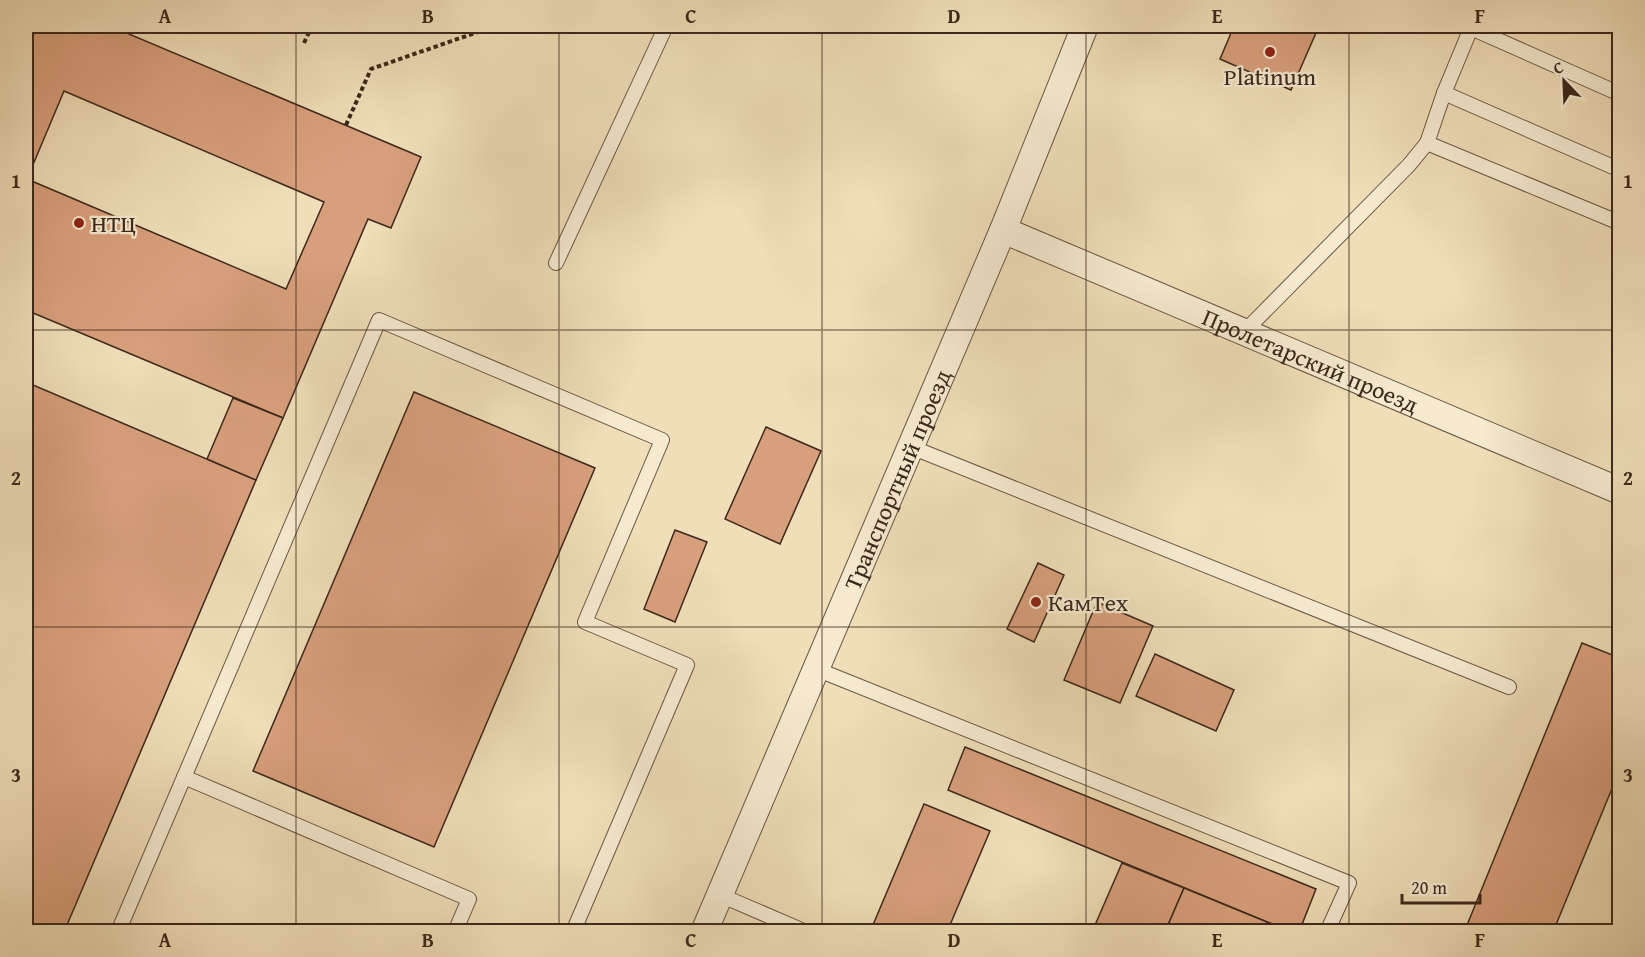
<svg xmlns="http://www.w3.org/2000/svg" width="1645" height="957" viewBox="0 0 1645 957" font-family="'Gentium Book Plus',serif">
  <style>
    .building { fill: #d89f7c; stroke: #3c281c; stroke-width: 1.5; fill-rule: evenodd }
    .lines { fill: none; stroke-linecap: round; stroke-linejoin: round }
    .service-casing { stroke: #695643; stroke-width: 16 }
    .minor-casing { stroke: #695643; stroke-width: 28 }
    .path { stroke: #3c281c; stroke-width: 4; stroke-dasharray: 4.5 3; stroke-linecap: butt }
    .service { stroke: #f5ead0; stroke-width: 14 }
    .minor { stroke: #f5ead0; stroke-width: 26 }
    .grid { fill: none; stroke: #3c281c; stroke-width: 1.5; stroke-opacity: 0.55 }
    .poi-dot { fill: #8f2418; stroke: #f5ead0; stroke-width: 2 }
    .labels { text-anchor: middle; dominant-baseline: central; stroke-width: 4.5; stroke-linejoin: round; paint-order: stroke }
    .poi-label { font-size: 24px; fill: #3c281c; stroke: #f5ead0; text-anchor: start }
    .street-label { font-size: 24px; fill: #3c281c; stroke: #f5ead0 }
    .neatline { fill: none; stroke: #3c281c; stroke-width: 2 }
    .grid-label { font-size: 20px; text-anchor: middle; font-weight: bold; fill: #3c281c }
  </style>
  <rect width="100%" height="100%" fill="#efdeb7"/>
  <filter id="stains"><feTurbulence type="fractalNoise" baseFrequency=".00333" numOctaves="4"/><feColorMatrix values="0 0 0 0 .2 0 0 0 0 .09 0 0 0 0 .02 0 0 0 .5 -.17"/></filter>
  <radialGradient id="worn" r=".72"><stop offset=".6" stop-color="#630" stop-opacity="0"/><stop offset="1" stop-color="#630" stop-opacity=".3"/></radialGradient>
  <!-- building -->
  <g class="building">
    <path d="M 26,26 L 110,26 L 421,157 L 391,228 L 368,219 L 283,418 L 26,310 ZM 64,91 L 324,202 L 286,289 L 27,179 Z"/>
    <polygon points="1234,26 1319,26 1291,90 1220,59"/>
    <polygon points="26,382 256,480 64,932 26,932"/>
    <polygon points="414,392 595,468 434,847 253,771"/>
    <polygon points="233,398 283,418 256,480 207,459"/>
    <polygon points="766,427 821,451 780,544 725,519"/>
    <polygon points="675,530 707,542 675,622 644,609"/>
    <polygon points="1038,563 1064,575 1034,642 1007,629"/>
    <polygon points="1097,602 1153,626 1120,703 1064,680"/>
    <polygon points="1582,643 1620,658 1620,769 1553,932 1467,932 1465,930"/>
    <polygon points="1155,654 1234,690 1216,731 1136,696"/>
    <polygon points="965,747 1316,889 1299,932 1267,922 948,790"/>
    <polygon points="924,804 990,831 947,932 870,932"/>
    <polygon points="1122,863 1184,888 1165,932 1092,932"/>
    <polygon points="1184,888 1267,922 1263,932 1165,932"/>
  </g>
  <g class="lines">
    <defs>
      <g id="service">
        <polyline points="1444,93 1620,170"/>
        <polyline points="1427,143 1620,223"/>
        <polyline points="556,263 666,26"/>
        <polyline points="1244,332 1409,165 1427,143 1444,93 1471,28 1620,94"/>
        <polyline points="911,447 1509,687"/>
        <polyline points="816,669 1349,883 1327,932"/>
        <polyline points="184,777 469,899 455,932"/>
        <polyline points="720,895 806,932"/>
        <polyline points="118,932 379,320 662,440 585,622 687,665 573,932"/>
      </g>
      <g id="minor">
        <path id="s1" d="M 1003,230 L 1620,491"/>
        <path id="s2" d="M 704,932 L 1003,230 L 1085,26"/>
      </g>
    </defs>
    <!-- service casing -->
    <use href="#service" class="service-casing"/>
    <!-- minor casing -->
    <use href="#minor" class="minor-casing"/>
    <!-- path -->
    <g class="path">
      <polyline points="304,43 312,26"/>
      <polyline points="346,125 371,69 495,26"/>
    </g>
    <!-- service -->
    <use href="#service" class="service"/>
    <!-- minor -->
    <use href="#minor" class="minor"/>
  </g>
  <!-- grid -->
  <path class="grid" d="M 296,26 L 296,932M 559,26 L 559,932M 822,26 L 822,932M 1086,26 L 1086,932M 1349,26 L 1349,932M 26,330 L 1620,330M 26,627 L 1620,627"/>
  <!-- markers -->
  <g class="poi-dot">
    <circle cx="1270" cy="52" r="6"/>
    <circle cx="79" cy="223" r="6"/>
    <circle cx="1036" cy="602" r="6"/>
  </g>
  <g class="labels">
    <!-- poi labels -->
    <g class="poi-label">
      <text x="1270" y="76" text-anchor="middle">Platinum</text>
      <text x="91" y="223">НТЦ</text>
      <text x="1048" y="602">КамТех</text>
    </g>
    <!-- street labels -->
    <g class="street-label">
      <text stroke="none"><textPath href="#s1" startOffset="334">Пролетарский проезд</textPath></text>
      <text stroke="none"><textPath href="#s2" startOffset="492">Транспортный проезд</textPath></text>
    </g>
  </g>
  <!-- margin -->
  <rect width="1645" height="957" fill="none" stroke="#efdeb7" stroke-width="66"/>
  <!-- north arrow -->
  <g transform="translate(1564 81) rotate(337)" stroke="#f5ead0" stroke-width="4.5" paint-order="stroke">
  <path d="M0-4.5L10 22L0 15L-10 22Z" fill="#3c281c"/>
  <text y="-9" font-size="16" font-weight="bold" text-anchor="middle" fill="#3c281c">С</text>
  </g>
  <!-- scale -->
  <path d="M1402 894v9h78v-9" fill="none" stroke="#3c281c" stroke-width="3"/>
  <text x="1411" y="894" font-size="18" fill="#3c281c" stroke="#f5ead0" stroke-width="4.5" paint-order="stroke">20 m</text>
  <rect x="33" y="33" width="1579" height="891" class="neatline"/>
  <g class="grid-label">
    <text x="165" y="23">A</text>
    <text x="428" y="23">B</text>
    <text x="691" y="23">C</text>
    <text x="954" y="23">D</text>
    <text x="1217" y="23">E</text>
    <text x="1480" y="23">F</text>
    <text x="16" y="188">1</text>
    <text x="1628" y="188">1</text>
    <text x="16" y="485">2</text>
    <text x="1628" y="485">2</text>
    <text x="16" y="782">3</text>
    <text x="1628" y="782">3</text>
    <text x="165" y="947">A</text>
    <text x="428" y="947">B</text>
    <text x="691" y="947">C</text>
    <text x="954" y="947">D</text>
    <text x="1217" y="947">E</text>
    <text x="1480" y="947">F</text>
  </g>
  <rect width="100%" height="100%" filter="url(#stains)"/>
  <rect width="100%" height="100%" fill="url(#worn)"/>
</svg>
